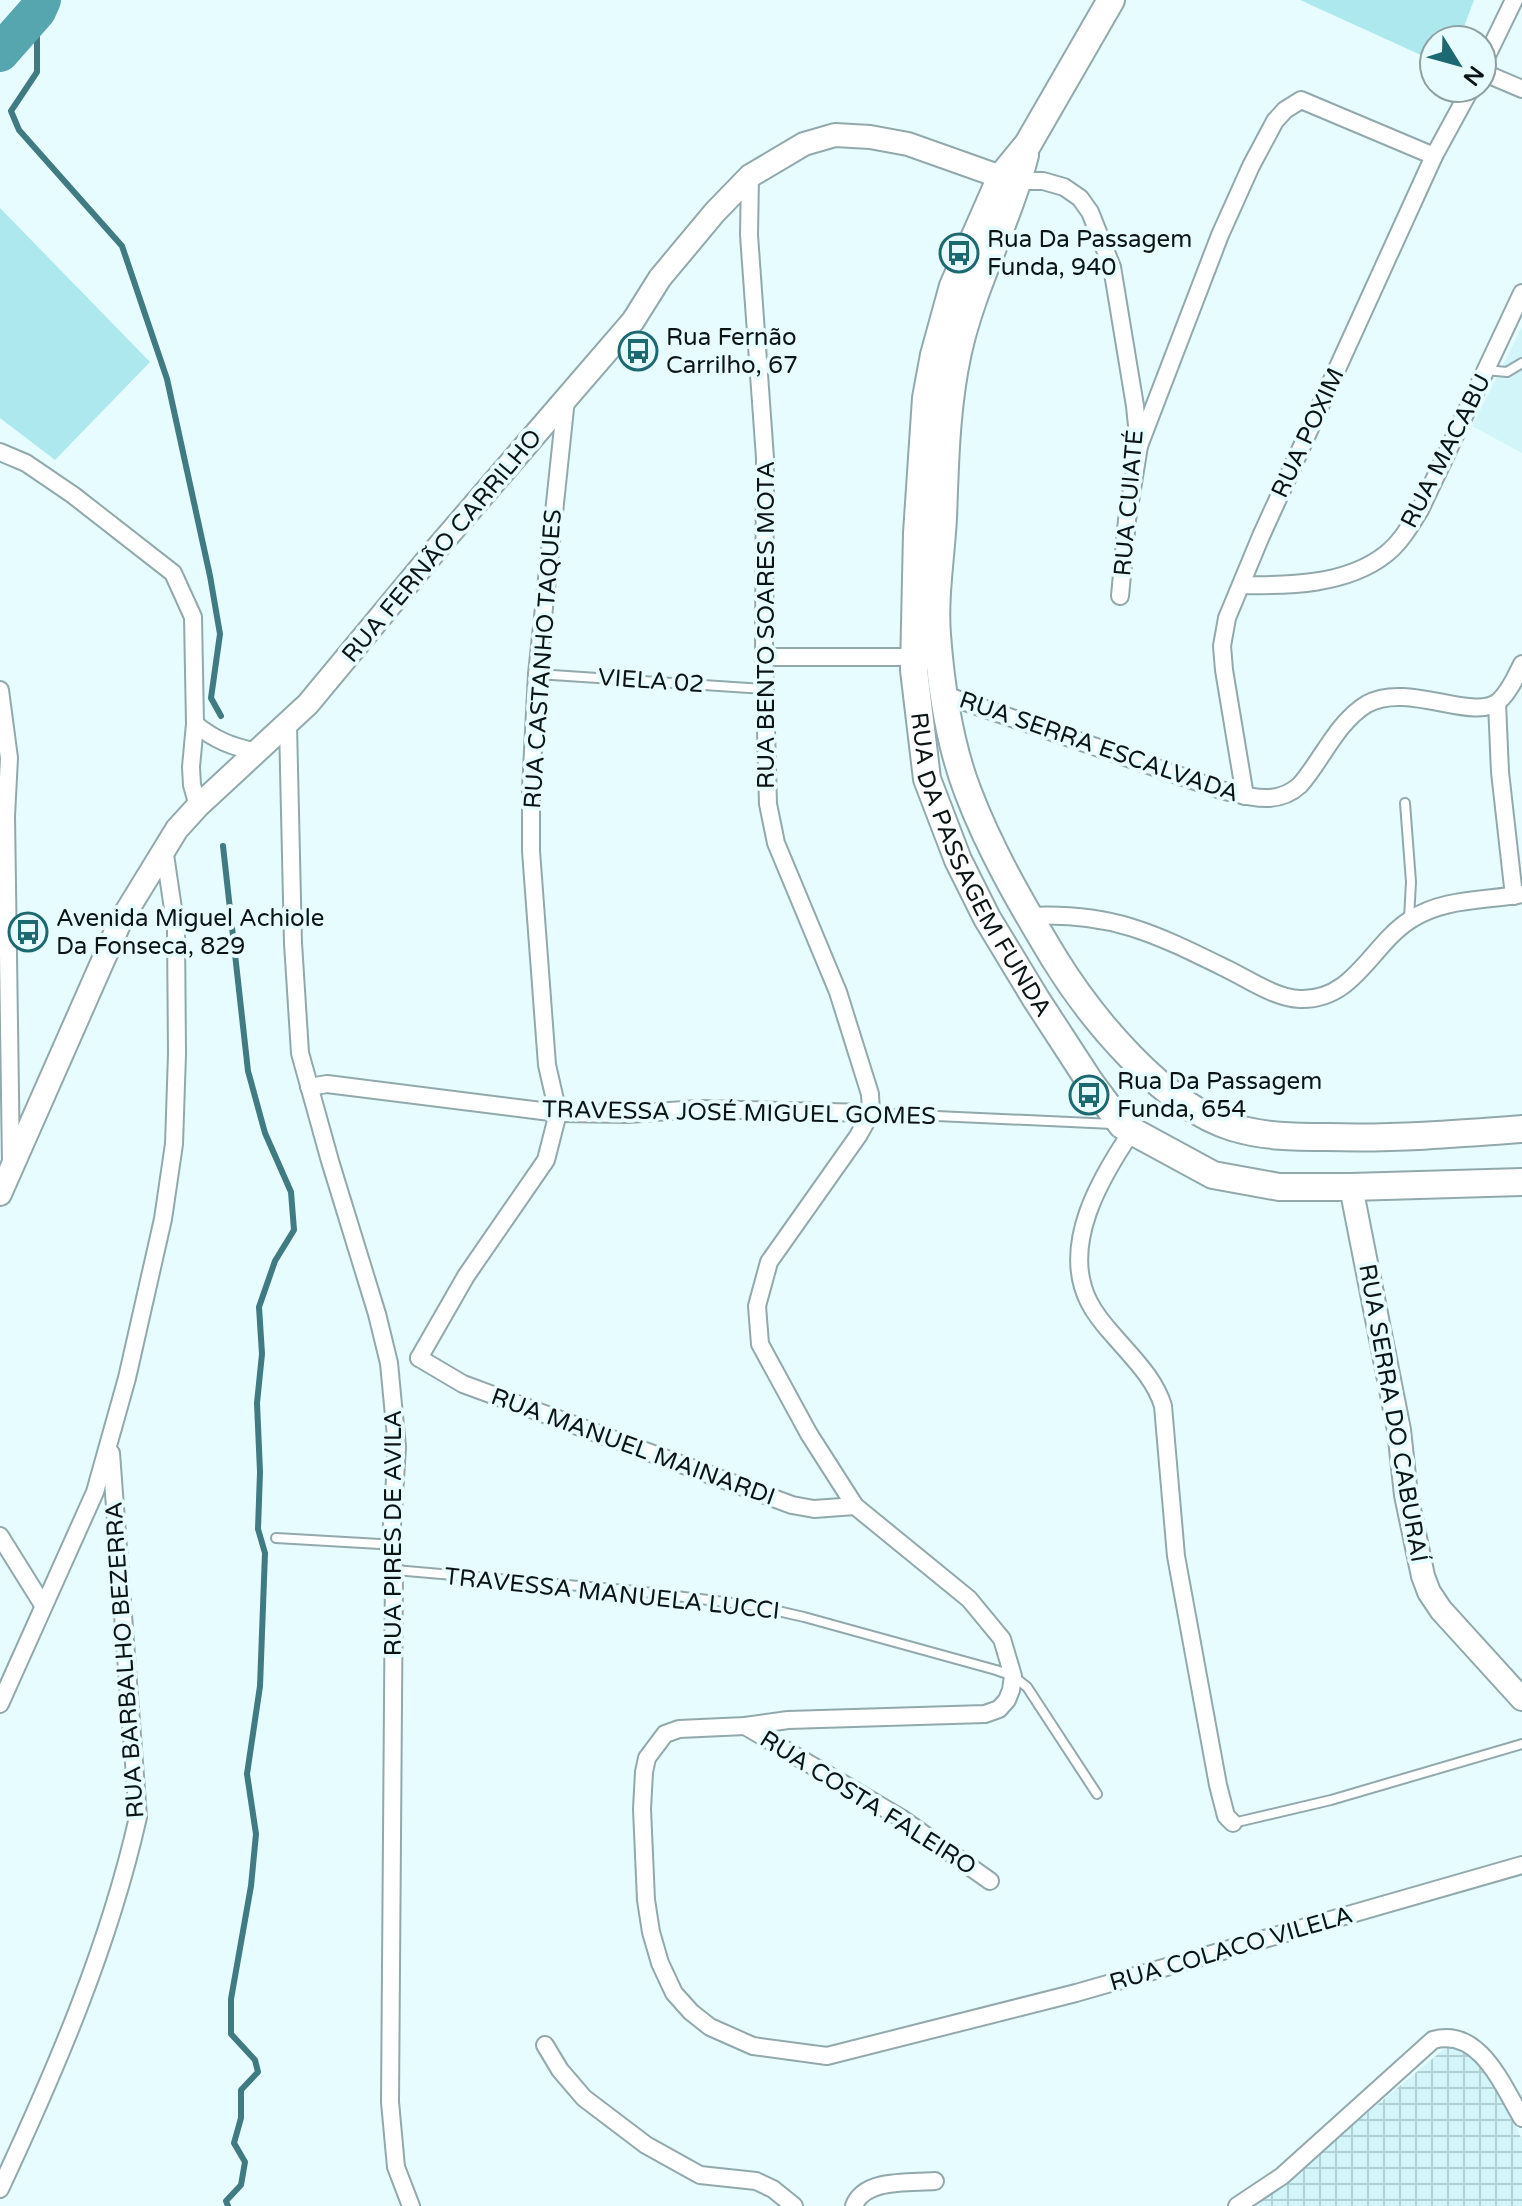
<svg xmlns="http://www.w3.org/2000/svg" width="1522" height="2206" viewBox="0 0 1522 2206" font-family="'Varela Round',sans-serif">
  <style>
    .built { fill: #d1f5f9 }
    .industrial { fill: url(#industrial-grid) }
    .grass { fill: #ade8ef }
    .lines { fill: none; stroke-linecap: round; stroke-linejoin: round }
    .stream { stroke: #407a82; stroke-width: 6 }
    .river { stroke: #56a6b0; stroke-width: 38 }
    .lane-casing { stroke: #91a9ad; stroke-width: 12 }
    .street-casing { stroke: #91a9ad; stroke-width: 20 }
    .secondary-casing { stroke: #91a9ad; stroke-width: 26 }
    .primary-casing { stroke: #91a9ad; stroke-width: 30 }
    .lane { stroke: #fff; stroke-width: 8 }
    .street { stroke: #fff; stroke-width: 16 }
    .secondary { stroke: #fff; stroke-width: 22 }
    .primary { stroke: #fff; stroke-width: 26 }
    .labels { text-anchor: middle; dominant-baseline: central; stroke-width: 8; stroke-linejoin: round; paint-order: stroke }
    .poi-label { font-size: 24px; fill: #0c1516; stroke: #e7fcfe; text-anchor: start }
    .street-label { font-size: 24px; fill: #0c1516; stroke: #e7fcfe }
  </style>
  <defs>
    <pattern id="industrial-grid" width="8" height="8" patternUnits="userSpaceOnUse" patternTransform="scale(2)"><rect width="8" height="8" fill="#d1f5f9"/><path d="M0 4h8M4 0v8" fill="none" stroke="#b2d1d5"/></pattern>
  </defs>
  <rect width="100%" height="100%" fill="#e7fcfe"/>
  <!-- built -->
  <polygon class="built" points="1522,327 1522,453 1472,426"/>
  <!-- industrial -->
  <polygon class="industrial" points="1449,2045 1485,2058 1522,2140 1522,2206 1256,2206"/>
  <!-- grass -->
  <g class="grass">
    <polygon points="1300,0 1474,0 1459,40 1434,40 1434,61"/>
    <polygon points="0,208 150,362 55,460 0,418"/>
  </g>
  <g class="lines">
    <!-- stream -->
    <g class="stream">
      <polyline points="37,11 37,72 11,111 19,130 122,246 167,379 210,576 220,634 211,698 221,716"/>
      <polyline points="223,846 248,1071 265,1133 291,1192 294,1230 275,1261 259,1307 262,1354 257,1403 260,1472 258,1529 265,1553 260,1686 247,1774 256,1834 251,1886 231,1999 231,2034 255,2060 258,2072 241,2090 241,2118 234,2143 245,2162 241,2185 226,2201 228,2206"/>
    </g>
    <!-- river -->
    <polyline class="river" points="0,53 37,11 42,0"/>
    <defs>
      <g id="lane">
        <polyline points="1486,370 1507,372 1522,363"/>
        <polyline points="537,674 765,689"/>
        <polyline points="1405,803 1411,882 1409,919"/>
        <polyline points="871,1113 1113,1124"/>
        <polyline points="276,1538 380,1544 391,1542"/>
        <polyline points="395,1570 636,1591 756,1606 804,1617 996,1670 1013,1676 1027,1687 1097,1794"/>
        <polyline points="1233,1823 1331,1800 1522,1744"/>
      </g>
      <g id="street">
        <polyline points="1482,66 1514,0"/>
        <polyline points="1482,72 1522,89"/>
        <polyline points="750,176 749,235 765,458 764,657 768,804 776,843 838,992 870,1094 871,1113 858,1136 769,1262 757,1306 760,1344 809,1434 855,1506 969,1599 1002,1639 1013,1676 1011,1690 1007,1700 999,1709 985,1714 788,1720 745,1726 679,1729 665,1734 647,1758 644,1772 642,1809 646,1900 651,1932 660,1963 674,1993 691,2012 710,2027 753,2046 827,2056 1076,1993 1522,1865"/>
        <polyline points="1019,181 1043,181 1064,187 1080,198 1090,212 1112,267 1135,406 1139,446 1127,520 1120,596"/>
        <polyline points="1139,446 1220,235 1251,166 1275,121 1285,110 1301,100 1434,156"/>
        <polyline points="0,452 26,463 73,495 173,573 193,617 195,724 191,767 192,785 198,806"/>
        <path d="M 1241,585 C 1288,586 1347,585 1386,554 C 1401,542 1410,526 1420,510 L 1522,293"/>
        <polyline points="764,657 914,657"/>
        <polyline points="0,690 9,758 6,816 11,1163"/>
        <path d="M 945,695 L 1221,790 C 1247,796 1276,807 1300,785 C 1322,760 1337,722 1367,704 C 1408,681 1474,723 1499,701 C 1510,691 1516,676 1522,664"/>
        <polyline points="1497,703 1500,772 1514,896"/>
        <path d="M 195,724 C 215,740 232,747 258,752"/>
        <polyline points="288,725 293,943 300,1053 330,1161 377,1314 389,1363 397,1447 391,1542 394,1570 390,2102 396,2167 411,2206"/>
        <polyline points="1245,796 1224,670 1222,646 1227,618 1261,536 1434,156 1471,88"/>
        <path d="M 1029,916 C 1112,912 1154,933 1227,969 C 1248,979 1275,998 1300,999 C 1354,1001 1371,945 1410,920 C 1443,898 1484,901 1522,894"/>
        <polyline points="309,1087 327,1084 558,1113 628,1114 698,1109 871,1113"/>
        <path d="M 1132,1131 C 1101,1177 1060,1245 1089,1302 C 1095,1314 1105,1326 1114,1336 C 1133,1358 1155,1379 1163,1406 L 1176,1556 L 1218,1785 L 1226,1816 L 1233,1823"/>
        <polyline points="419,1358 466,1276 546,1160 558,1113 547,1065 531,851 531,789 537,674 566,399"/>
        <polyline points="419,1358 463,1384 792,1505 814,1509 855,1506"/>
        <polyline points="0,1536 43,1605"/>
        <polyline points="0,1704 95,1492 127,1378 163,1219 174,1144 177,1054 176,929 164,848"/>
        <polyline points="745,1726 901,1818 990,1881"/>
        <polyline points="545,2045 560,2070 584,2098 646,2145 700,2175 756,2181 773,2189 794,2206"/>
        <path d="M 0,2189 C 56,2069 109,1946 138,1817 L 111,1453"/>
        <path d="M 854,2206 C 864,2178 910,2183 935,2181"/>
        <path d="M 1237,2206 L 1282,2176 L 1433,2040 C 1480,2027 1502,2085 1522,2118"/>
      </g>
      <g id="secondary">
        <polyline points="1351,1187 1399,1430 1406,1495 1423,1576 1429,1592 1441,1610 1522,1699"/>
        <polyline points="0,1194 120,922 177,829 198,806 308,704 439,546 633,321 660,278 715,212 750,176 804,144 835,135 870,137 908,144 1001,177 1017,180"/>
      </g>
      <g id="primary">
        <path id="s1" d="M 1111,0 L 1028,144 L 1001,177 L 953,286 L 934,355 L 926,398 L 917,533 L 914,670 L 927,779 L 958,860 L 987,918 L 1036,999 L 1090,1082 L 1122,1125 L 1132,1131 L 1213,1175 L 1279,1187 L 1351,1187 L 1522,1182"/>
        <path d="M 1025,155 C 1008,222 973,284 958,352 C 946,406 945,463 943,518 C 941,556 934,597 937,635 C 941,687 949,743 968,792 C 990,850 1022,905 1054,958 C 1091,1018 1162,1105 1232,1127 C 1264,1137 1295,1137 1328,1137 C 1393,1139 1457,1134 1522,1129"/>
      </g>
    </defs>
    <!-- lane casing -->
    <use href="#lane" class="lane-casing"/>
    <!-- street casing -->
    <use href="#street" class="street-casing"/>
    <!-- secondary casing -->
    <use href="#secondary" class="secondary-casing"/>
    <!-- primary casing -->
    <use href="#primary" class="primary-casing"/>
    <!-- lane -->
    <use href="#lane" class="lane"/>
    <!-- street -->
    <use href="#street" class="street"/>
    <!-- secondary -->
    <use href="#secondary" class="secondary"/>
    <!-- primary -->
    <use href="#primary" class="primary"/>
  </g>
  <!-- icons -->
  <defs>
    <symbol id="bus-ring" viewBox="-11 -11 22 22"><circle r="9.5" fill="#e7fcfe" stroke="#1d6971" stroke-width="1.5"/><path d="M-5-6H5V4H4V6H2V4H-2V6H-4V4H-5ZM-3.5-4V0h7V-4ZM-3.5 1.2v1.5H-2V1.2ZM2 1.2v1.5H3.5V1.2Z" fill="#1d6971"/></symbol>
  </defs>
  <g fill-rule="evenodd">
    <use href="#bus-ring" x="937" y="231" width="44" height="44"/>
    <use href="#bus-ring" x="616" y="329" width="44" height="44"/>
    <use href="#bus-ring" x="6" y="910" width="44" height="44"/>
    <use href="#bus-ring" x="1067" y="1073" width="44" height="44"/>
  </g>
  <g class="labels">
    <!-- poi labels -->
    <g class="poi-label">
      <text x="987" y="239">Rua Da Passagem<tspan x="987" dy="28">Funda, 940</tspan></text>
      <text x="666" y="337">Rua Fernão<tspan x="666" dy="28">Carrilho, 67</tspan></text>
      <text x="56" y="918">Avenida Miguel Achiole<tspan x="56" dy="28">Da Fonseca, 829</tspan></text>
      <text x="1117" y="1081">Rua Da Passagem<tspan x="1117" dy="28">Funda, 654</tspan></text>
    </g>
    <!-- street labels -->
    <g class="street-label">
      <text transform="translate(1308 433) rotate(-65)">RUA POXIM</text>
      <text transform="translate(1446 451) rotate(-63)">RUA MACABU</text>
      <text transform="translate(1129 503) rotate(-85)">RUA CUIATÉ</text>
      <text transform="translate(442 546) rotate(-50)">RUA FERNÃO CARRILHO</text>
      <text transform="translate(766 625) rotate(-90)">RUA BENTO SOARES MOTA</text>
      <text transform="translate(543 659) rotate(-86)">RUA CASTANHO TAQUES</text>
      <text transform="translate(651 681) rotate(4)">VIELA 02</text>
      <text transform="translate(1099 747) rotate(19)">RUA SERRA ESCALVADA</text>
      <text stroke="none"><textPath href="#s1" startOffset="924">RUA DA PASSAGEM FUNDA</textPath></text>
      <text transform="translate(739 1113) rotate(1)">TRAVESSA JOSÉ MIGUEL GOMES</text>
      <text transform="translate(1393 1413) rotate(80)">RUA SERRA DO CABURAÍ</text>
      <text transform="translate(633 1447) rotate(20)">RUA MANUEL MAINARDI</text>
      <text transform="translate(393 1533) rotate(-90)">RUA PIRES DE AVILA</text>
      <text transform="translate(612 1594) rotate(6)">TRAVESSA MANUELA LUCCI</text>
      <text transform="translate(125 1660) rotate(-94)">RUA BARBALHO BEZERRA</text>
      <text transform="translate(868 1803) rotate(32)">RUA COSTA FALEIRO</text>
      <text transform="translate(1231 1949) rotate(-16)">RUA COLACO VILELA</text>
    </g>
  </g>
  <!-- north arrow -->
  <g transform="translate(1458 64) rotate(127)"><circle r="38" fill="#e7fcfe" stroke="#8fa0a1" stroke-width="2"/>
  <path d="M0-6L14 30L0 20L-14 30Z" fill="#1d6971"/>
  <text y="-12" font-size="22" font-weight="bold" text-anchor="middle" fill="#0c1516">N</text>
  </g>
</svg>
